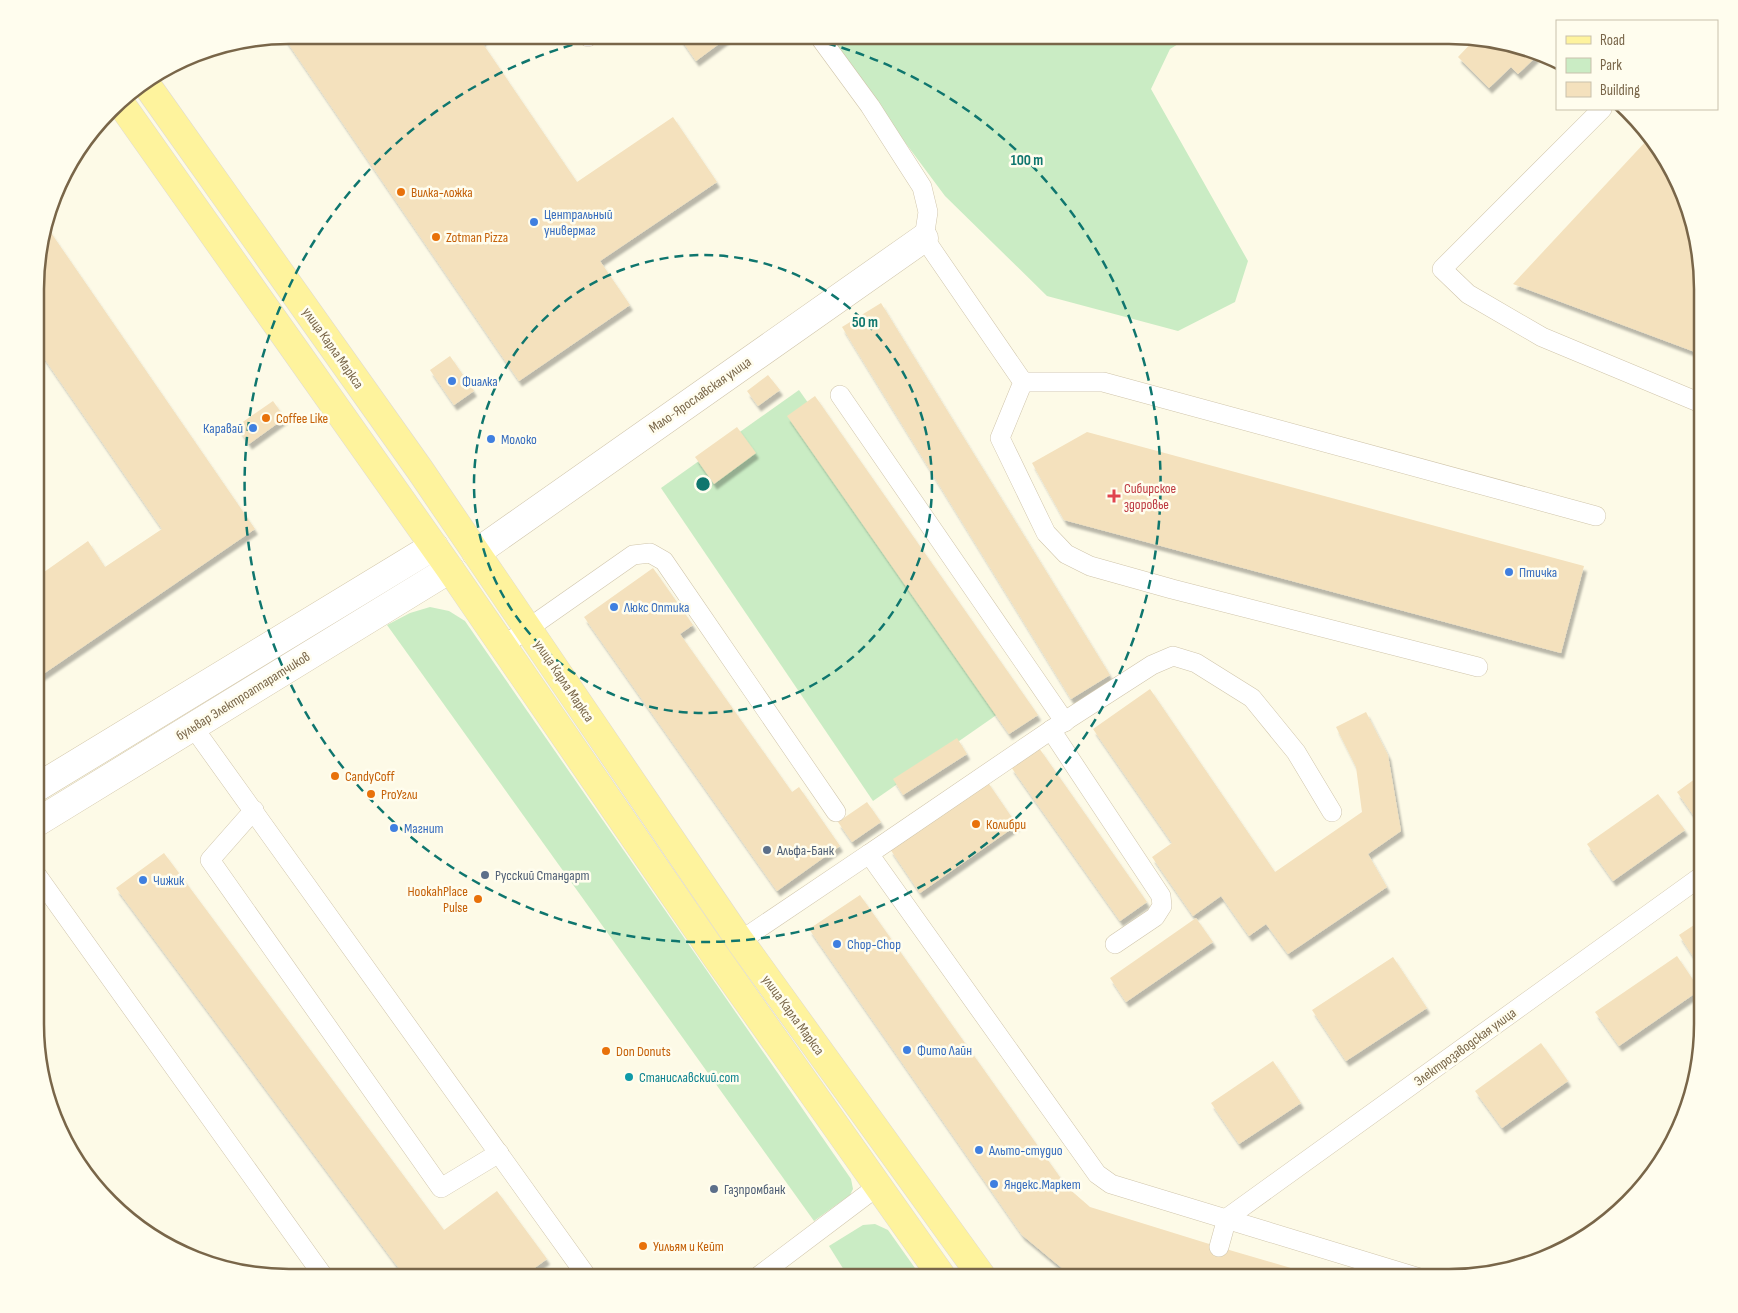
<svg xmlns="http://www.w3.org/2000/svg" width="1738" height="1313" viewBox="0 0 1738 1313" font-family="'Sofia Sans Condensed',sans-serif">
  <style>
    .green { fill: #caecc4 }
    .building { fill: #f4e1bd; filter: url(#shadow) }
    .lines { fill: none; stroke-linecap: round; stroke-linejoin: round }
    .lane-casing { stroke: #d0c5ab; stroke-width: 20 }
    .street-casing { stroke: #d0c5ab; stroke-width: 29 }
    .secondary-casing { stroke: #d3c7a9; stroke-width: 29 }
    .primary-casing { stroke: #dfdad3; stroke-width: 29 }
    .lane { stroke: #fff; stroke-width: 19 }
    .street { stroke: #fff; stroke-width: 28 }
    .secondary { stroke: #fff; stroke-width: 28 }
    .primary { stroke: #fef39d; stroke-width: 28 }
    .ring { fill: none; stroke: #0f766e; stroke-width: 2.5; stroke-dasharray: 9 6 }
    .food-dot { fill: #e8710a; stroke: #fffdee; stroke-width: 2 }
    .shop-dot { fill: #3f7fe0; stroke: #fffdee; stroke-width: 2 }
    .health-dot { fill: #e0444e; stroke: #fffdee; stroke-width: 2 }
    .service-dot { fill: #5c6f8a; stroke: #fffdee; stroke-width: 2 }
    .culture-dot { fill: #0f9aa8; stroke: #fffdee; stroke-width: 2 }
    .labels { text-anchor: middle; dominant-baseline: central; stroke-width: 5; stroke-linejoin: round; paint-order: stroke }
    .food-label { font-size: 14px; fill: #c56008; stroke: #fffdee; text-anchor: start }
    .shop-label { font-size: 14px; fill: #366cbe; stroke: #fffdee; text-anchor: start }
    .street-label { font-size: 14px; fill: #796649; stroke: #fffdee }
    .health-label { font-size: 14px; fill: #be3a42; stroke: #fffdee; text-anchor: start }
    .service-label { font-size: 14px; fill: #4e5e75; stroke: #fffdee; text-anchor: start }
    .culture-label { font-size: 14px; fill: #0d838f; stroke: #fffdee; text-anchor: start }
    .rim { fill: none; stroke: #796649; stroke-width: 2.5 }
    .centre { fill: #0f766e; stroke: #fffdee; stroke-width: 2.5 }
    .ring-label { font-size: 15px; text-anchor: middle; font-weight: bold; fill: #0f766e; stroke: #fffdee; stroke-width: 5; stroke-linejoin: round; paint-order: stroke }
  </style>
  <defs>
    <filter id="shadow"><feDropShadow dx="3" dy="5.5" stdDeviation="1" flood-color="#0004"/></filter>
  </defs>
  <rect width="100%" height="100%" fill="#fdfae7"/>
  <!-- green -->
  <g class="green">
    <polygon points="825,35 1193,35 1170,49 1151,89 1248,261 1235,302 1178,331 1047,296 945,196"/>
    <polygon points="799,390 1018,700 873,801 661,488"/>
    <polygon points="430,607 449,611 465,621 851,1179 853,1189 850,1195 814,1221 387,625 410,613"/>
    <polygon points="875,1224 888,1230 922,1278 849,1278 829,1246 863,1225"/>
  </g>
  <!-- building -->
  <g class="building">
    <polygon points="289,35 489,35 481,41 577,182 673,117 717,182 600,261 630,305 519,381 283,36"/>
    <polygon points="678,35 731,35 696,61"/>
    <polygon points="1476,38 1481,39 1540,53 1518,74 1511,67 1489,88 1458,57"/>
    <polygon points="1648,139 1677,177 1698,239 1703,289 1703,355 1513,284"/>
    <polygon points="47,227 255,529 36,679 37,577 88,541 105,567 162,529 37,348 37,255"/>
    <polygon points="881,303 1110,675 1071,699 842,327"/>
    <polygon points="450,356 474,391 454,405 430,370"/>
    <polygon points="768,375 780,390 758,406 747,391"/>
    <polygon points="815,396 1038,715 1009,734 787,416"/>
    <polygon points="273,401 285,418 249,444 237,426"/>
    <polygon points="737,427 756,453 714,484 695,457"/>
    <polygon points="1087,432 1584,566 1561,653 1064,520 1032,463"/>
    <polygon points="653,568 693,625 680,634 792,792 799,787 840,846 777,891 584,617"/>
    <polygon points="1150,689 1275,872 1362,812 1356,767 1336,727 1366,712 1388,755 1401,831 1368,854 1387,887 1288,954 1266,924 1249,936 1221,896 1193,916 1152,857 1172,843 1093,729"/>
    <polygon points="957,738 967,754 903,795 893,779"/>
    <polygon points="1039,748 1147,902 1120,921 1011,767"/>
    <polygon points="1703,773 1703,824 1701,826 1677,792"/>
    <polygon points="987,781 1017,825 920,893 890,849"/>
    <polygon points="1658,794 1685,830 1613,881 1587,844"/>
    <polygon points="867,802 881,822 852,842 838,822"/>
    <polygon points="164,853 444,1230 497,1191 547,1259 521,1278 406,1278 116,888"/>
    <polygon points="860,895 1067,1187 1090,1207 1219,1247 1325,1278 1093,1278 1063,1269 1022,1235 809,929"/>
    <polygon points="1196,918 1213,942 1126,1002 1110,978"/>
    <polygon points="1703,919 1702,970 1679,935"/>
    <polygon points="1677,956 1700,990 1619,1046 1595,1012"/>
    <polygon points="1393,957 1427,1008 1346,1061 1312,1010"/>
    <polygon points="1541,1043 1568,1081 1502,1128 1475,1091"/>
    <polygon points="1273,1061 1301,1103 1239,1144 1211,1103"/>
  </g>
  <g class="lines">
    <defs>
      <g id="lane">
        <polyline points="818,35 870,106 922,187 928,212 924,238 1023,382 1000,438 1046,533 1066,554 1090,566 1172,589 1478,667"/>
        <polyline points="588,37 590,35"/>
        <polyline points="1602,109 1442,269 1468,294 1542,337 1703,404"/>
        <polyline points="1023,382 1103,382 1596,516"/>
        <polyline points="840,395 1065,722"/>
        <polyline points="503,646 633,555 650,553 664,561 836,812"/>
        <polyline points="193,727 588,1278"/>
        <polyline points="1051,730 1161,896 1162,906 1155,917 1115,944"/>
        <polyline points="254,810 210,860 441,1188 499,1153"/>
        <polyline points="1332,812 1296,752 1252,698 1196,663 1173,656 1152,665 1051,730 869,854 1097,1174 1111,1184 1420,1278"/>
        <polyline points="36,874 324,1277"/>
        <polyline points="740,941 869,854"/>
        <polyline points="1219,1247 1227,1218 1703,875"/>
        <polyline points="756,1278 878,1186"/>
      </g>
      <polyline id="street" points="476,553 924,238"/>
      <g id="secondary">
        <polyline points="36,788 434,546"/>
        <polyline points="36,823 450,569"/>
      </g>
      <g id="primary">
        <polyline points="146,84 420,470 740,941 983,1278"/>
        <polyline points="119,101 450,569 717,958 943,1278"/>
      </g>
    </defs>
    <!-- lane casing -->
    <use href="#lane" class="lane-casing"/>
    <!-- street casing -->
    <use href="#street" class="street-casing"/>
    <!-- secondary casing -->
    <use href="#secondary" class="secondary-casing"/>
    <!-- primary casing -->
    <use href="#primary" class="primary-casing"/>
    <!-- lane -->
    <use href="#lane" class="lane"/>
    <!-- street -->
    <use href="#street" class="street"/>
    <!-- secondary -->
    <use href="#secondary" class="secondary"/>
    <!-- primary -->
    <use href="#primary" class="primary"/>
  </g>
  <!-- distance rings -->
  <g class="ring">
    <circle cx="703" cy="484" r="229"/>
    <path d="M798 36A458 458 0 1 1 612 35"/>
  </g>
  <!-- markers -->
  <g class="food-dot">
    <circle cx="401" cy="192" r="5"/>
    <circle cx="436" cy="237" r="5"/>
    <circle cx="266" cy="418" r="5"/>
    <circle cx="335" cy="776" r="5"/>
    <circle cx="371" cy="794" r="5"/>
    <circle cx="976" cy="824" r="5"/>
    <circle cx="478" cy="899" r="5"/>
    <circle cx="606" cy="1051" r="5"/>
    <circle cx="643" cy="1246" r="5"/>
  </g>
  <g class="shop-dot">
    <circle cx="534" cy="222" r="5"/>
    <circle cx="452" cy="381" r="5"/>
    <circle cx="253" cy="428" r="5"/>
    <circle cx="491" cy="439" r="5"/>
    <circle cx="1509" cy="572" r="5"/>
    <circle cx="614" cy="607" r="5"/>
    <circle cx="394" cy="828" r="5"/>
    <circle cx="143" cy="880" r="5"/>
    <circle cx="837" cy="944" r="5"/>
    <circle cx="907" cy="1050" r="5"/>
    <circle cx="979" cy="1150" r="5"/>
    <circle cx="994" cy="1184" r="5"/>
  </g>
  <path class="health-dot" d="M1111.5 488.5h5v5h5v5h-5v5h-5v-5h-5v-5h5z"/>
  <g class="service-dot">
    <circle cx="767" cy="850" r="5"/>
    <circle cx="485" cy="875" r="5"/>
    <circle cx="714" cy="1189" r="5"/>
  </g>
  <circle class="culture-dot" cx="629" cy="1077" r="5"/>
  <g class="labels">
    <!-- food labels -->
    <g class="food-label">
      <text x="411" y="192">Вилка-ложка</text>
      <text x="446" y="237">Zotman Pizza</text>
      <text x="276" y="418">Coffee Like</text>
      <text x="345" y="776">CandyCoff</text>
      <text x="381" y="794">ProУгли</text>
      <text x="986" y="824">Колибри</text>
      <text x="468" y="891" text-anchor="end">HookahPlace<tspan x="468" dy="16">Pulse</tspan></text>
      <text x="616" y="1051">Don Donuts</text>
      <text x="653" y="1246">Уильям и Кейт</text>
    </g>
    <!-- shop labels -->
    <g class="shop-label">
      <text x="544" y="214">Центральный<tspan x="544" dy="16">универмаг</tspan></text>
      <text x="462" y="381">Фиалка</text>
      <text x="243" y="428" text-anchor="end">Каравай</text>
      <text x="501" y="439">Молоко</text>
      <text x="1519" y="572">Птичка</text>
      <text x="624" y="607">Люкс Оптика</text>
      <text x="404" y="828">Магнит</text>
      <text x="153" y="880">Чижик</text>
      <text x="847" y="944">Chop-Chop</text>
      <text x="917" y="1050">Фито Лайн</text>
      <text x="989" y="1150">Альто-студио</text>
      <text x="1004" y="1184">Яндекс.Маркет</text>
    </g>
    <!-- street labels -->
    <g class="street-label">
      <text transform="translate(333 348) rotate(55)">улица Карла Маркса</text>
      <text transform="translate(700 395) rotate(-35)">Мало-Ярославская улица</text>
      <text transform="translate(564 681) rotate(56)">улица Карла Маркса</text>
      <text transform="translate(243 696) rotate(-32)">бульвар Электроаппаратчиков</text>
      <text transform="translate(793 1015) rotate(54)">улица Карла Маркса</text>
      <text transform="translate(1465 1047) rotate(-36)">Электрозаводская улица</text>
    </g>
    <!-- health labels -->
    <g class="health-label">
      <text x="1124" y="488">Сибирское<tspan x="1124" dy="16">здоровье</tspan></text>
    </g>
    <!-- service labels -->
    <g class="service-label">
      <text x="777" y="850">Альфа-Банк</text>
      <text x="495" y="875">Русский Стандарт</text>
      <text x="724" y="1189">Газпромбанк</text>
    </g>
    <!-- culture labels -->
    <g class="culture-label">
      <text x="639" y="1077">Станиславский.com</text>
    </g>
  </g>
  <!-- crop -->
  <path d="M0 0H1738V1313H0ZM289 44H1449A245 245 0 0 1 1694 289V1024A245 245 0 0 1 1449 1269H289A245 245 0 0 1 44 1024V289A245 245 0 0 1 289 44Z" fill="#fffdee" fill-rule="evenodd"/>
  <path class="rim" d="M289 44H1449A245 245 0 0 1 1694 289V1024A245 245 0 0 1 1449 1269H289A245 245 0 0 1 44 1024V289A245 245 0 0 1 289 44Z"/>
  <circle cx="703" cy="484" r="8" class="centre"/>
  <g class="ring-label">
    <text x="1027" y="165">100 m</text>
    <text x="865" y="327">50 m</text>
  </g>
  <!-- legend -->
  <rect x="1556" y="20" width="162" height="90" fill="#fffdee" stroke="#c9c1ac"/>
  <rect x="1566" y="36" width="25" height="8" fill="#fef39d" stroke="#c9c1ac"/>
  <text x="1600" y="45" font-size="15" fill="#796649">Road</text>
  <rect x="1566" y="58" width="25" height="15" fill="#caecc4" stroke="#c9c1ac"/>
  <text x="1600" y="70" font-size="15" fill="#796649">Park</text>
  <rect x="1566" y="82" width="25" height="15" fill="#f4e1bd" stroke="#c9c1ac"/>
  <text x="1600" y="95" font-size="15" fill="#796649">Building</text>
</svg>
